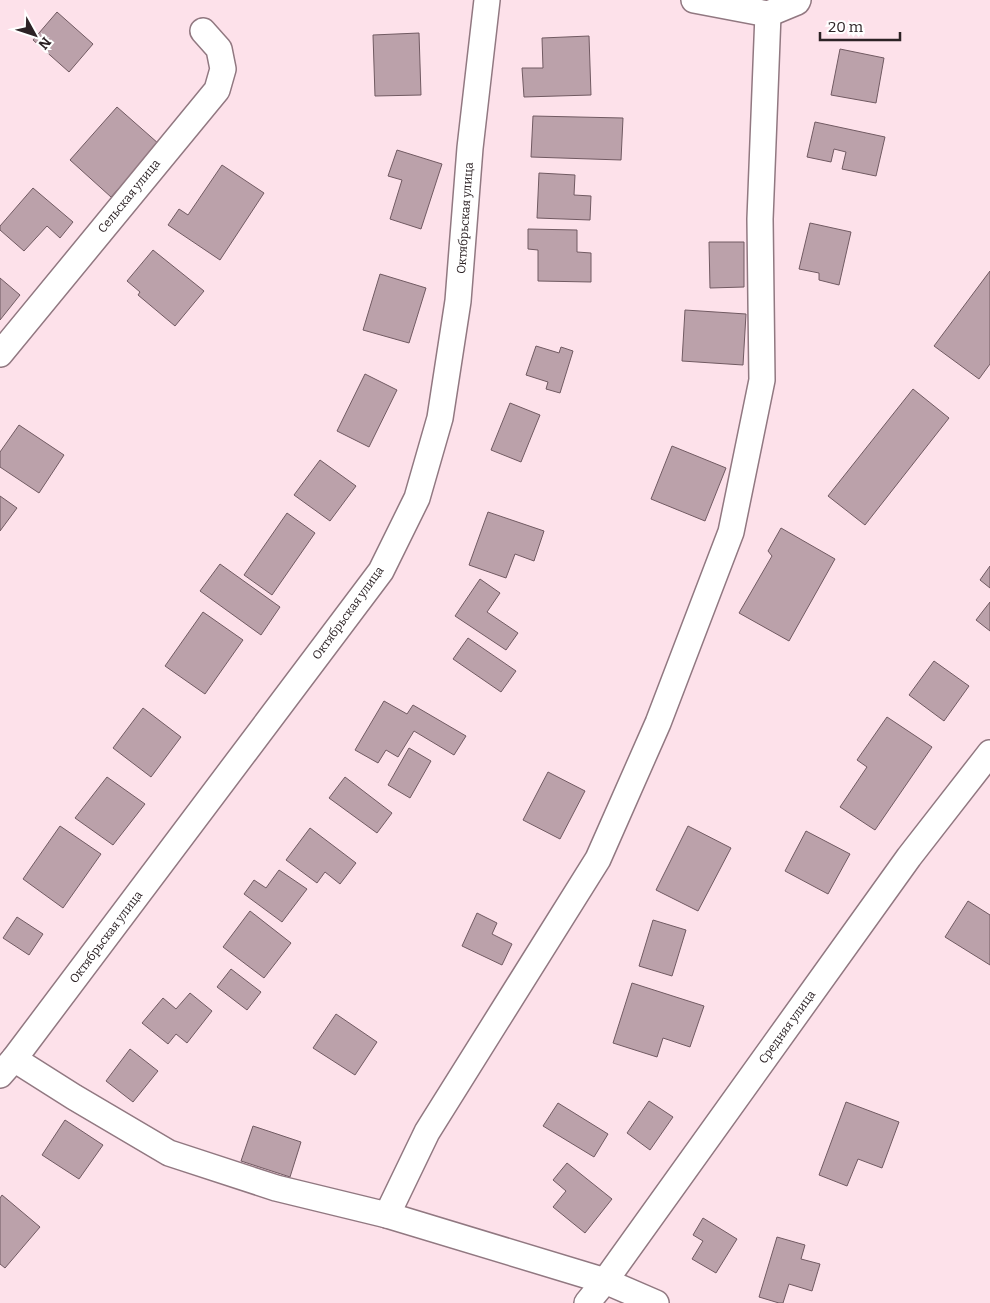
<svg xmlns="http://www.w3.org/2000/svg" width="990" height="1303" viewBox="0 0 990 1303" font-family="Bitter,serif">
  <style>
    .building { fill: #bba1aa; stroke: #715a62 }
    .lines { fill: none; stroke-linecap: round; stroke-linejoin: round }
    .minor-casing { stroke: #917881; stroke-width: 28 }
    .minor { stroke: #fff; stroke-width: 25 }
    .labels { text-anchor: middle; dominant-baseline: central; stroke-width: 4; stroke-linejoin: round; paint-order: stroke }
    .street-label { font-size: 12px; fill: #2c2225; stroke: #fff }
  </style>
  <rect width="100%" height="100%" fill="#fde1ea"/>
  <!-- building -->
  <g class="building">
    <polygon points="57,12 93,44 69,72 33,40"/>
    <polygon points="419,33 421,95 375,96 373,35"/>
    <polygon points="589,36 591,95 524,97 522,68 543,68 542,38"/>
    <polygon points="840,49 884,58 876,103 831,95"/>
    <polygon points="117,107 159,144 111,197 70,160"/>
    <polygon points="533,116 623,118 621,160 531,157"/>
    <polygon points="815,122 885,137 876,176 842,169 846,152 834,149 831,162 807,157"/>
    <polygon points="397,150 442,164 421,229 390,219 402,180 388,176"/>
    <polygon points="222,165 264,193 220,260 168,225 179,209 188,215"/>
    <polygon points="539,173 575,175 574,195 591,196 590,220 537,218"/>
    <polygon points="33,188 73,222 60,238 47,226 24,251 0,230 0,226"/>
    <polygon points="810,223 851,232 839,285 819,280 819,273 799,269"/>
    <polygon points="528,229 577,230 577,252 591,253 591,282 538,281 538,250 528,249"/>
    <polygon points="709,242 744,242 744,287 710,288"/>
    <polygon points="153,250 204,291 175,326 138,295 140,292 127,281"/>
    <polygon points="990,271 990,364 979,379 934,346"/>
    <polygon points="380,274 426,288 409,343 363,330"/>
    <polygon points="0,278 20,295 0,320"/>
    <polygon points="685,310 746,314 743,365 682,361"/>
    <polygon points="536,346 559,353 561,347 573,351 560,393 546,389 548,382 526,375"/>
    <polygon points="365,374 397,390 369,447 337,431"/>
    <polygon points="913,389 949,418 865,525 828,496"/>
    <polygon points="510,403 540,415 521,462 491,450"/>
    <polygon points="19,425 64,455 39,493 0,467 0,452"/>
    <polygon points="672,446 726,468 705,521 651,499"/>
    <polygon points="320,460 356,486 330,521 294,495"/>
    <polygon points="0,496 17,508 0,531"/>
    <polygon points="488,512 544,531 534,561 515,554 506,578 469,565"/>
    <polygon points="287,513 315,533 272,595 244,575"/>
    <polygon points="781,528 835,559 789,641 739,613 772,556 768,551"/>
    <polygon points="220,564 280,607 261,635 200,591"/>
    <polygon points="990,566 990,588 980,580"/>
    <polygon points="480,579 500,593 487,612 518,633 506,650 455,616"/>
    <polygon points="990,602 990,631 976,620"/>
    <polygon points="203,612 243,640 205,694 165,666"/>
    <polygon points="468,638 516,671 501,692 453,659"/>
    <polygon points="934,661 969,686 944,721 909,695"/>
    <polygon points="384,701 407,714 413,705 466,736 454,755 414,731 398,757 386,750 378,763 355,750"/>
    <polygon points="143,708 181,737 151,777 113,748"/>
    <polygon points="887,717 932,747 875,830 840,807 867,767 857,760"/>
    <polygon points="409,748 431,761 410,798 388,785"/>
    <polygon points="548,772 585,791 560,839 523,820"/>
    <polygon points="107,777 145,804 113,845 75,818"/>
    <polygon points="345,777 392,813 377,833 329,798"/>
    <polygon points="60,826 101,854 63,908 23,879"/>
    <polygon points="688,826 731,848 698,911 656,890"/>
    <polygon points="310,828 356,863 340,884 325,872 317,883 286,860"/>
    <polygon points="806,831 850,854 828,894 785,871"/>
    <polygon points="279,870 307,889 282,922 244,894 254,880 266,888"/>
    <polygon points="968,901 990,915 990,965 945,937"/>
    <polygon points="250,911 291,943 264,978 223,947"/>
    <polygon points="477,913 497,923 492,934 512,944 502,965 462,946"/>
    <polygon points="17,917 43,934 29,955 3,938"/>
    <polygon points="653,920 686,930 672,976 639,966"/>
    <polygon points="231,969 261,992 247,1010 217,987"/>
    <polygon points="632,983 704,1006 690,1047 663,1038 657,1057 613,1043"/>
    <polygon points="190,993 212,1011 187,1043 176,1034 168,1044 142,1023 163,998 176,1009"/>
    <polygon points="336,1014 377,1042 355,1075 313,1048"/>
    <polygon points="130,1049 158,1071 133,1102 106,1081"/>
    <polygon points="649,1101 673,1117 650,1150 627,1133"/>
    <polygon points="846,1102 899,1122 882,1168 858,1159 847,1186 819,1175"/>
    <polygon points="558,1103 608,1134 594,1157 543,1126"/>
    <polygon points="65,1120 103,1145 79,1179 42,1155"/>
    <polygon points="253,1126 301,1142 290,1177 241,1161"/>
    <polygon points="567,1163 612,1199 585,1233 553,1207 566,1191 553,1180"/>
    <polygon points="2,1195 40,1227 5,1268 0,1264 0,1198"/>
    <polygon points="703,1218 737,1239 716,1273 692,1259 703,1241 693,1235"/>
    <polygon points="777,1237 805,1245 801,1259 820,1264 812,1291 789,1284 783,1303 779,1303 759,1297"/>
  </g>
  <g class="lines">
    <defs>
      <g id="minor">
        <polyline points="694,0 768,14 797,2 798,0"/>
        <polyline points="0,354 217,90 223,69 219,49 203,31"/>
        <polyline points="14,1059 74,1097 169,1153 276,1188 387,1215 427,1132 598,859 658,723 731,532 762,380 760,219 768,14"/>
        <polyline points="0,1075 14,1059 381,571 417,498 440,418 458,301 470,148 487,0"/>
        <polyline points="387,1215 605,1281 656,1303"/>
        <polyline points="587,1303 605,1281 909,857 990,753"/>
      </g>
    </defs>
    <!-- minor casing -->
    <use href="#minor" class="minor-casing"/>
    <!-- minor -->
    <use href="#minor" class="minor"/>
  </g>
  <g class="labels">
    <!-- street labels -->
    <g class="street-label">
      <text transform="translate(129 196) rotate(-51)">Сельская улица</text>
      <text transform="translate(465 218) rotate(-86)">Октябрьская улица</text>
      <text transform="translate(348 613) rotate(-54)">Октябрьская улица</text>
      <text transform="translate(106 937) rotate(-53)">Октябрьская улица</text>
      <text transform="translate(787 1027) rotate(-54)">Средняя улица</text>
    </g>
  </g>
  <!-- north arrow -->
  <g transform="translate(35 35) rotate(130)" stroke="#ffffff" stroke-width="4" paint-order="stroke">
  <path d="M0-4L9 19L0 12L-9 19Z" fill="#2c2225"/>
  <text y="-8" font-size="14" font-weight="bold" text-anchor="middle" fill="#2c2225">N</text>
  </g>
  <!-- scale -->
  <path d="M820 32v8h80v-8" fill="none" stroke="#2c2225" stroke-width="2.5"/>
  <text x="828" y="32" font-size="15" fill="#2c2225" stroke="#ffffff" stroke-width="4" paint-order="stroke">20 m</text>
</svg>
